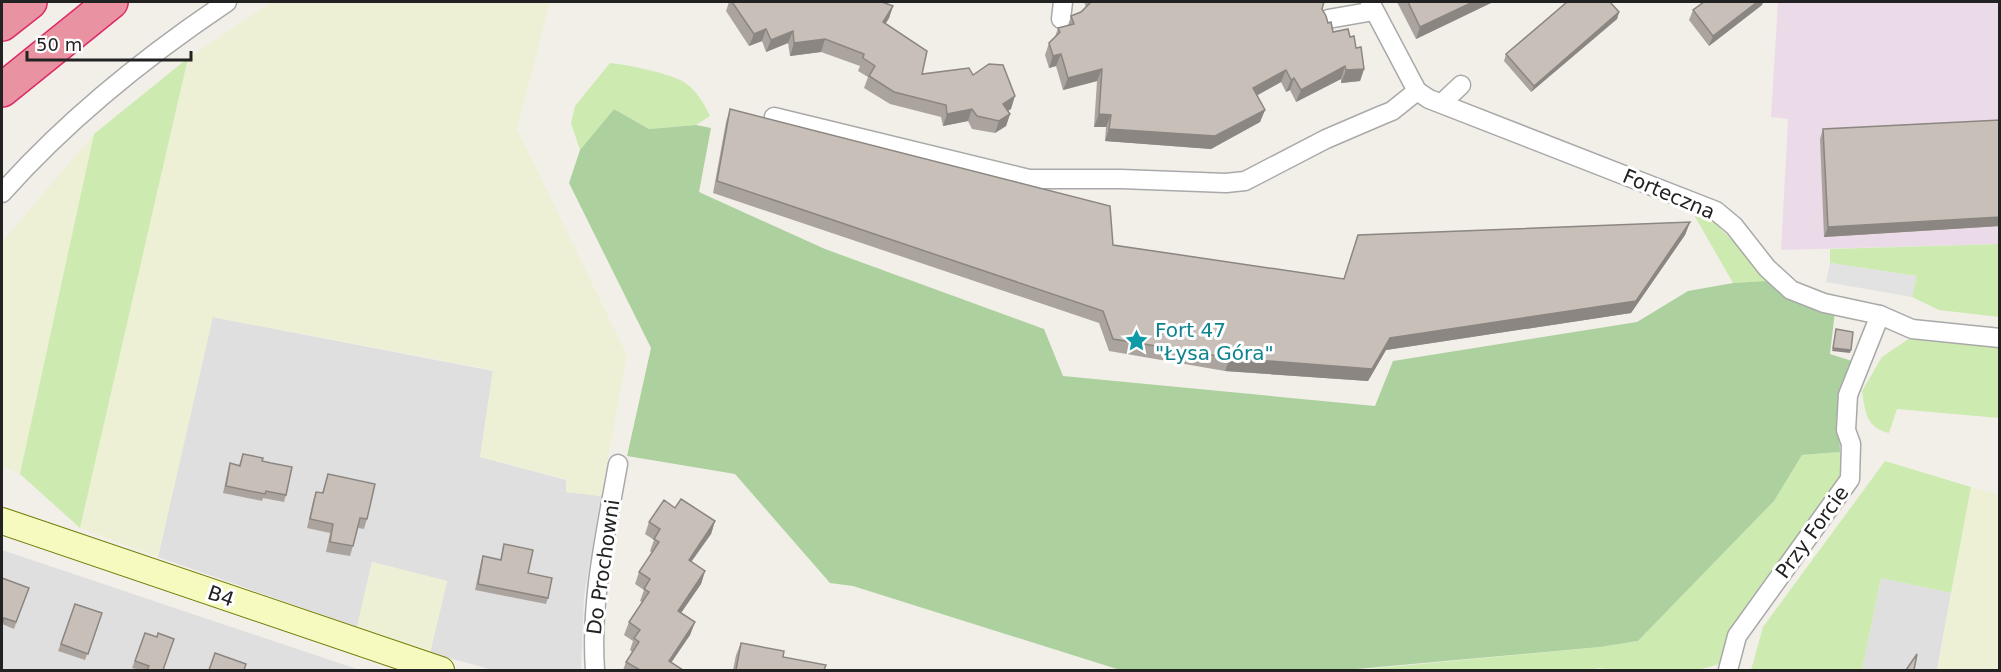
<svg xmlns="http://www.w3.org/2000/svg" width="2001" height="672" viewBox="0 0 2001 672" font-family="'DejaVu Sans',sans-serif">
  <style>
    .residential { fill: #e0dfdf }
    .industrial { fill: #ebdbe8 }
    .farmland { fill: #eef0d5 }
    .grass { fill: #cdebb0 }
    .forest { fill: #add19e }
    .parking { fill: #e2e2e2 }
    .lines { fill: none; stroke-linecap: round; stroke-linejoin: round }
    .street-casing { stroke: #a9a9a9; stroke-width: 21 }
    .secondary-casing { stroke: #707d05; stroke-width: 28 }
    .highway-casing { stroke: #dc2a67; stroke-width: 36 }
    .street { stroke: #fff; stroke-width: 18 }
    .secondary { stroke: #f7fabf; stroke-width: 26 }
    .highway { stroke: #e892a2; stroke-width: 33 }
    .wall { fill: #aba49e }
    .shaded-wall { fill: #8b8681 }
    .building { fill: #c7bfb8; stroke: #8b8681; stroke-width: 1.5 }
    .labels { text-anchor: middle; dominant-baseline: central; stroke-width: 6; stroke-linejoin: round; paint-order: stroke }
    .street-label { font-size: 20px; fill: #222; stroke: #fff }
    .culture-label { font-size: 20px; fill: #0d838f; stroke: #fff; text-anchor: start }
  </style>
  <rect width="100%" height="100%" fill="#f2efe9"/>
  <!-- residential -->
  <g class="residential">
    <polygon points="212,317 493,371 480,457 566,480 566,492 601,496 584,597 581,670 493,670 430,653 447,581 372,562 357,627 158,557"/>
    <polygon points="2,550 360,670 2,670"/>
    <polygon points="1881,578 1951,593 1937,670 1862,670"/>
  </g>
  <!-- industrial -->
  <polygon class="industrial" points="1778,2 1999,2 1999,244 1781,250 1788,119 1771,117"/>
  <!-- farmland -->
  <g class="farmland">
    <polygon points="272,2 550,2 517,129 627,355 601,496 566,492 566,479 480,457 493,370 213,317 158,557 80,528 188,58"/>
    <polygon points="94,134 20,474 2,466 2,242"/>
    <polygon points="1971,487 1999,495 1999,670 1937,670"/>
    <polygon points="372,562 447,581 430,653 357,627"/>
  </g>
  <!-- grass -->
  <g class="grass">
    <polygon points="188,58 80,528 20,474 94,134"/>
    <path d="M 610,63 C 629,65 668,73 684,82 C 696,90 704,103 710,116 L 696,125 L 649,129 L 614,109 L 580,150 L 571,123 L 575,106 Z"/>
    <polygon points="1693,213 1715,223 1740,248 1766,281 1733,283"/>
    <polygon points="1999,244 1999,317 1939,310 1912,297 1916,276 1830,263 1830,249"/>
    <path d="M 1910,338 L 1999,348 L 1999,418 L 1897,409 L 1889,433 C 1866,428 1865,411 1862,391 L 1882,357 Z"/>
    <polygon points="1840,452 1844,472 1723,663 1698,670 1620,670 1597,668 1596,670 1357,670 1600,647 1638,641 1774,501 1802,455"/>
    <polygon points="1885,461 1971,487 1951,593 1881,578 1862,670 1751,670 1763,627"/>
  </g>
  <!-- forest -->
  <polygon class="forest" points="614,109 649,129 696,125 711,128 699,192 825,249 1044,329 1063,376 1375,406 1393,361 1637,322 1688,291 1733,283 1766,281 1796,302 1835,311 1830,354 1852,361 1838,396 1840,452 1802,455 1774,501 1638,641 1600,647 1346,670 1120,670 853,586 830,583 735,474 627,456 651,348 569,183 580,150"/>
  <!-- parking -->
  <polygon class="parking" points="1830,263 1917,276 1912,297 1826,282"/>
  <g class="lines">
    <defs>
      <g id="street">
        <polyline points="1370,2 1417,91 1429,99 1716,211 1734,226 1767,268 1791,290 1824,303 1880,315 1912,329 2000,338"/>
        <polyline points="1061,19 1063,2"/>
        <polyline points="1328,19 1374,11"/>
        <polyline points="1442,103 1461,85"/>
        <polyline points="774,117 1029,179 1121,179 1226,183 1245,181 1326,139 1382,115 1392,111 1417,91"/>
        <path d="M 2,193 C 67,120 145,57 227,2"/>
        <path d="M 595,670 C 590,601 606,532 618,464"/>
        <polyline points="1728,670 1737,636 1850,479 1851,444 1846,430 1848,395 1880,315"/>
      </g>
      <polyline id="secondary" points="2,521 441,670"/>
      <g id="highway">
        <polyline points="2,24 30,2"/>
        <polyline points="2,90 111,2"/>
      </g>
    </defs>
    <!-- street casing -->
    <use href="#street" class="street-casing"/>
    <!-- secondary casing -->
    <use href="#secondary" class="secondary-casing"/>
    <!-- highway casing -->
    <use href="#highway" class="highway-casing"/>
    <!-- street -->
    <use href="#street" class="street"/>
    <!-- secondary -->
    <use href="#secondary" class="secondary"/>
    <!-- highway -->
    <use href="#highway" class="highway"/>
  </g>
  <!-- wall -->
  <g class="wall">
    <polygon points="729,2 882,2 893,6 889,18 885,24 922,74 973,75 1011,109 1008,110 1010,114 1006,126 995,133 972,129 968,121 943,126 941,117 890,104 864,88 868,77 858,71 860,66 821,52 790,56 788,43 766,52 762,41 749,46 726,11"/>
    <polygon points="1084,2 1324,2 1322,9 1333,32 1350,37 1356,48 1364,69 1360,81 1341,83 1341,79 1296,102 1290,90 1286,92 1281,82 1257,95 1265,110 1260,122 1211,149 1105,141 1106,127 1094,127 1097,81 1063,90 1056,66 1049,68 1045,55 1049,43 1055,37 1058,28 1068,26 1071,16 1081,12 1086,7"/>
    <polygon points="1397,2 1493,2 1416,39"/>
    <polygon points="1704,2 1763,2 1762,5 1709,46 1689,20 1693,10"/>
    <polygon points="1619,12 1617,19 1531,92 1504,61 1506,54"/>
    <polygon points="730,109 1113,245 1344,279 1358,235 1690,222 1685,235 1631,313 1386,350 1368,381 1225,371 1109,351 1099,323 713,193 726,122"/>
    <polygon points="2000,120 2000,226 1824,237 1820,139 1823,129"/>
    <polygon points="243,454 262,461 286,495 284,502 263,498 262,501 223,493 228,470 230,463 239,465"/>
    <polygon points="328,474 367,519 364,529 358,528 353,546 350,556 326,552 330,533 307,528 313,501 316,492 322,493"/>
    <polygon points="675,508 715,521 711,534 691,562 705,571 701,584 681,613 695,622 690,635 671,663 683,670 623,670 626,662 632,652 630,650 633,641 624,635 629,622 642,602 640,601 644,590 635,584 639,572 652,553 650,551 654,540 645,534 649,522"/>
    <polygon points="504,544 548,598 546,604 475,590 481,562 483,556 500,560"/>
    <polygon points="2,578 29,588 14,629 2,624 2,626"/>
    <polygon points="75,604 102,613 85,660 58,651"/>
    <polygon points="145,633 163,670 140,670 132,668"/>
    <polygon points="741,643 783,657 824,670 733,670 736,655"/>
  </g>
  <!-- shaded-wall -->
  <g class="shaded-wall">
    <polygon points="1473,2 1493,2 1416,39 1420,27"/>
    <polygon points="1757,2 1763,2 1762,5 1709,46 1713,36"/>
    <polygon points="893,6 889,18 879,35 883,22"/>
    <polygon points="1619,12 1617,19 1531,92 1534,86"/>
    <polygon points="766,29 762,41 749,46 754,34"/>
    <polygon points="793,31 788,43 766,52 771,40"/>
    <polygon points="825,39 821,52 790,56 794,43"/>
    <polygon points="1061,54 1056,66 1049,68 1053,56"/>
    <polygon points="1345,66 1341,79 1296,102 1301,90"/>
    <polygon points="1102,69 1097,81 1063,90 1068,78"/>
    <polygon points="1364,69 1360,81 1341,83 1346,70"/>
    <polygon points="1286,70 1281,82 1249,100 1253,88"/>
    <polygon points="1294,78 1290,90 1286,92 1291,80"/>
    <polygon points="1015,96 1011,109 999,116 1003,104"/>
    <polygon points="972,109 968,121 943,126 947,114"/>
    <polygon points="1265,110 1260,122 1211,149 1105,141 1109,129"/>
    <polygon points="1010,114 1006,126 995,133 999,121"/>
    <polygon points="1099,114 1111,115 1106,127 1094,127"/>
    <polygon points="2000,217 2000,226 1824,237 1828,227"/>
    <polygon points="1690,222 1685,235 1631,313 1386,350 1368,381 1225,371 1230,358 1390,338"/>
    <polygon points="1833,348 1851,350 1850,353 1832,351"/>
    <polygon points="715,521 711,534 684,572 689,560"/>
    <polygon points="705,571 701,584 674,623 678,611"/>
    <polygon points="695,622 690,635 666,670 669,661"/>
  </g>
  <!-- building -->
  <g class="building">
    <polygon points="732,2 882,2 893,6 883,22 927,51 922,74 969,68 973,75 989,64 1003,65 1015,96 1003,104 1010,114 999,121 977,116 972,109 947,114 946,105 894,92 869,76 875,66 863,58 864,54 825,39 794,43 793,31 771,40 766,29 754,34"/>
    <polygon points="1091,2 1324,2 1322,9 1326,16 1328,23 1331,22 1333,32 1348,29 1350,37 1354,36 1356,48 1361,47 1364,69 1346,70 1345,66 1301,90 1294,78 1291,80 1286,70 1253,88 1265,110 1215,136 1109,129 1111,115 1099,114 1102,69 1068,78 1061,54 1053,56 1049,43 1060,32 1058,28 1074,24 1071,16 1081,12"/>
    <polygon points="1408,2 1473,2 1420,27"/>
    <polygon points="1567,2 1610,2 1619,12 1534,86 1506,54"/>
    <polygon points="1704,2 1757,2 1713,36 1693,10"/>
    <polygon points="730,109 1110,206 1113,245 1344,279 1358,235 1690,222 1636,301 1390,338 1372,369 1230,358 1113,339 1103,311 717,181"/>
    <polygon points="2000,120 2000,217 1828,227 1823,129"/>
    <polygon points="1836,329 1853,332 1851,350 1833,348"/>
    <polygon points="243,454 263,458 262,461 271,463 292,467 286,495 266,491 265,494 226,486 230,463 240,466"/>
    <polygon points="328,474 375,484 367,519 360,518 353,546 330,542 333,524 310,519 316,492 323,493"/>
    <polygon points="681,499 715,521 689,560 705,571 678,611 695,622 669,661 683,670 640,670 626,662 639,642 634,638 640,630 629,622 649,592 644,589 650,579 639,572 659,542 654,539 660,529 649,522 664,500 675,508"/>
    <polygon points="504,544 533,550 528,573 552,578 548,598 478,584 483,556 501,560"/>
    <polygon points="2,578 29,588 16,622 4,618 2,623"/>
    <polygon points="75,604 102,613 88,654 61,644"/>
    <polygon points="145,633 157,637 158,633 174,639 163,670 147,670 149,666 135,661"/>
    <polygon points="741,643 784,651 783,657 826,665 824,670 736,670"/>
    <polygon points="215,653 246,664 244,670 209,670"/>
    <polygon points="1917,654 1914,670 1906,670"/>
  </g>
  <!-- icons -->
  <defs>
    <symbol id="sight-bare" viewBox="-9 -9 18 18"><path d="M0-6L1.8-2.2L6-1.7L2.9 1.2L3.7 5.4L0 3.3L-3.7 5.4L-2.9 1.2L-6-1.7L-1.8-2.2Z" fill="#0f9aa8" stroke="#fff" stroke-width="2.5" paint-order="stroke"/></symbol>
  </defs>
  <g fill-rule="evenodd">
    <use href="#sight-bare" x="1120" y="324" width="33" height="33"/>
  </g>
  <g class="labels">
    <!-- street labels -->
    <g class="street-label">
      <text transform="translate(1669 194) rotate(23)">Forteczna</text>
      <text transform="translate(1812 532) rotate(-54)">Przy Forcie</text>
      <text transform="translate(603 567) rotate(-82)">Do Prochowni</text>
      <text transform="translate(221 596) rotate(19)">B4</text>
    </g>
    <!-- culture labels -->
    <g class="culture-label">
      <text x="1155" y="330">Fort 47<tspan x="1155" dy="23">"Łysa Góra"</tspan></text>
    </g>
  </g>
  <!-- border -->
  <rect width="2001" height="672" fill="none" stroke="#222222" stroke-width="6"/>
  <!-- scale -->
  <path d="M27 51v9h164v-9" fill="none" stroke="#222222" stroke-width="3"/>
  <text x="36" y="51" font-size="18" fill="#222222" stroke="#ffffff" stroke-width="4.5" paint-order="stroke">50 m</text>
</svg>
